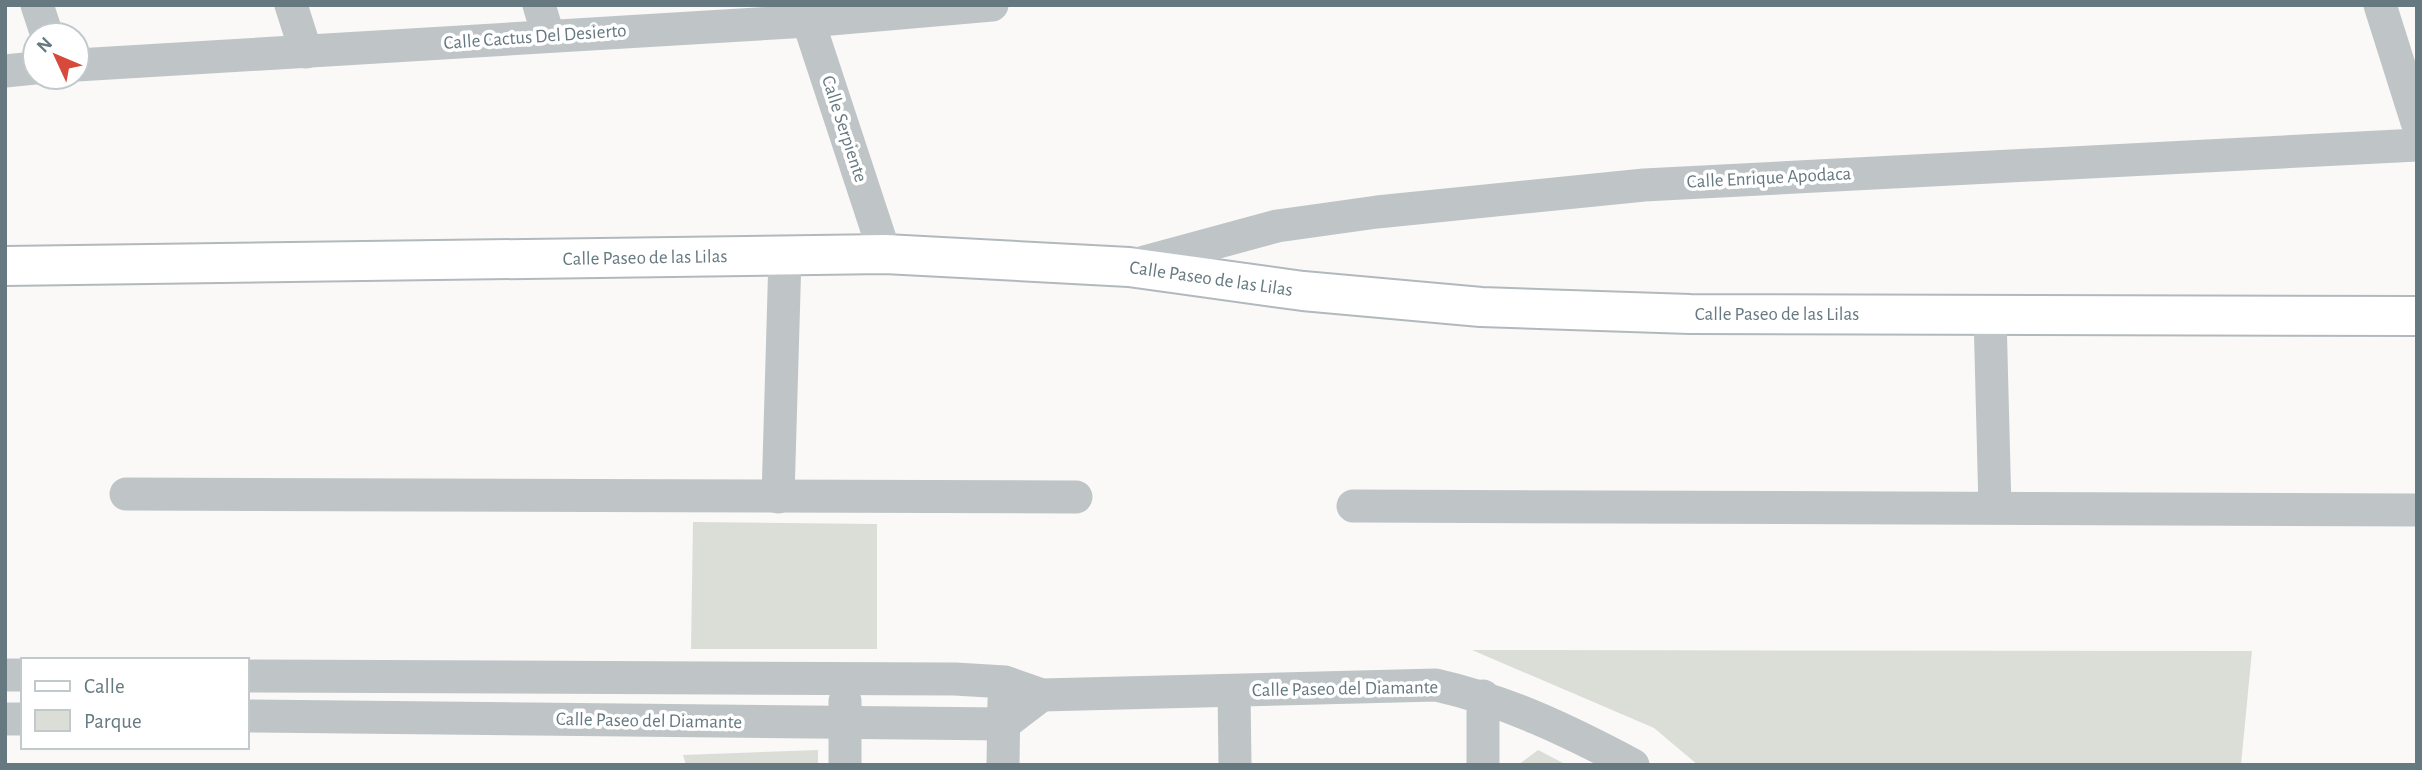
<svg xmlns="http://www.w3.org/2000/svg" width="2422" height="770" viewBox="0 0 2422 770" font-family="'Alegreya Sans',sans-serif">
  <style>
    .green { fill: #dbded7 }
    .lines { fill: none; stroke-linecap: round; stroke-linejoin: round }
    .secondary-casing { stroke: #b2b9bc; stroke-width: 42 }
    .street { stroke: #bfc5c7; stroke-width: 33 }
    .secondary { stroke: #fff; stroke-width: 38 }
    .labels { text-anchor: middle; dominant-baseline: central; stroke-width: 7; stroke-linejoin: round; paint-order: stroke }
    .street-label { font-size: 19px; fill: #667980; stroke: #fff }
  </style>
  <rect width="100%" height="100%" fill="#faf9f8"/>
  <!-- green -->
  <g class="green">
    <polygon points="693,522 877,524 877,649 691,649"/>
    <polygon points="1472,650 2252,651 2241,765 1698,765 1654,728"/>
    <polygon points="818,750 818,765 686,765 683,755"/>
    <polygon points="1538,750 1567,765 1518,765"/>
  </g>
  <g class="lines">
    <defs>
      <polyline id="secondary" points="5,266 885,254 1129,267 1303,291 1481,307 1690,314 2417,316"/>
    </defs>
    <!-- secondary casing -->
    <use href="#secondary" class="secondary-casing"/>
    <!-- street -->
    <g class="street">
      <polyline points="37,5 47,35"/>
      <polyline points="291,5 306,52"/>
      <polyline points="539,5 548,35"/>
      <polyline points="803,5 885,254"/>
      <polyline points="2380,5 2417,122"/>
      <polyline points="77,65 808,21 992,5"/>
      <polyline points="5,71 35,68"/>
      <polyline points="1130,266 1277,226 1377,212 1644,185 2417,145"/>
      <polyline points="1990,315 1995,508"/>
      <polyline points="126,494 1076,497"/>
      <polyline points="778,497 785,257"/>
      <polyline points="1353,506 2417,510"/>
      <polyline points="5,675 23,675"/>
      <path d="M 247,676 L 955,679 L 1005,682 L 1042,695 L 1436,685 C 1507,701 1569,731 1633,765"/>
      <polyline points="1234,691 1235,765"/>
      <polyline points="845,701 845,765"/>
      <polyline points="247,716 1004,724 1042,695"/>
      <polyline points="5,719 23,719"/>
      <polyline points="1003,765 1004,701"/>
      <polyline points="1483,765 1483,696"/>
    </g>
    <!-- secondary -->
    <use href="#secondary" class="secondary"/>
  </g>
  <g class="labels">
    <!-- street labels -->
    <g class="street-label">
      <text transform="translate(535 37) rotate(-4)">Calle Cactus Del Desierto</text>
      <text transform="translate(844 129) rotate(72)">Calle Serpiente</text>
      <text transform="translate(1769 178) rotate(-3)">Calle Enrique Apodaca</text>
      <text transform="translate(645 258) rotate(-1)">Calle Paseo de las Lilas</text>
      <text transform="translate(1211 279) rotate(8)">Calle Paseo de las Lilas</text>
      <text x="1777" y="314">Calle Paseo de las Lilas</text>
      <text transform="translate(1345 689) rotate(-1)">Calle Paseo del Diamante</text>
      <text transform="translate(649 721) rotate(1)">Calle Paseo del Diamante</text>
    </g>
  </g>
  <!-- border -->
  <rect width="2422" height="770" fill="none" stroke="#667980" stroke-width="14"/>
  <!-- legend -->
  <rect x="21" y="658" width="228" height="91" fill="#ffffff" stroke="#c2c9cc" stroke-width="2"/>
  <rect x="35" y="681" width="35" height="10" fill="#ffffff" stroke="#c2c9cc" stroke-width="2"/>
  <text x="84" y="693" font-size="21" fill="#667980">Calle</text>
  <rect x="35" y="710" width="35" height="21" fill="#dbded7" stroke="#c2c9cc" stroke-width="2"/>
  <text x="84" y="728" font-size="21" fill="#667980">Parque</text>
  <!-- north arrow -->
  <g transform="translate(56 56) rotate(314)"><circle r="33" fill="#ffffff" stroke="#c2c9cc" stroke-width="2"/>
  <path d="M0-5L12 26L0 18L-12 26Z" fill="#d74a3b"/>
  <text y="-10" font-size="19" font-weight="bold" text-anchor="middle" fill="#667980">N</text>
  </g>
</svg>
